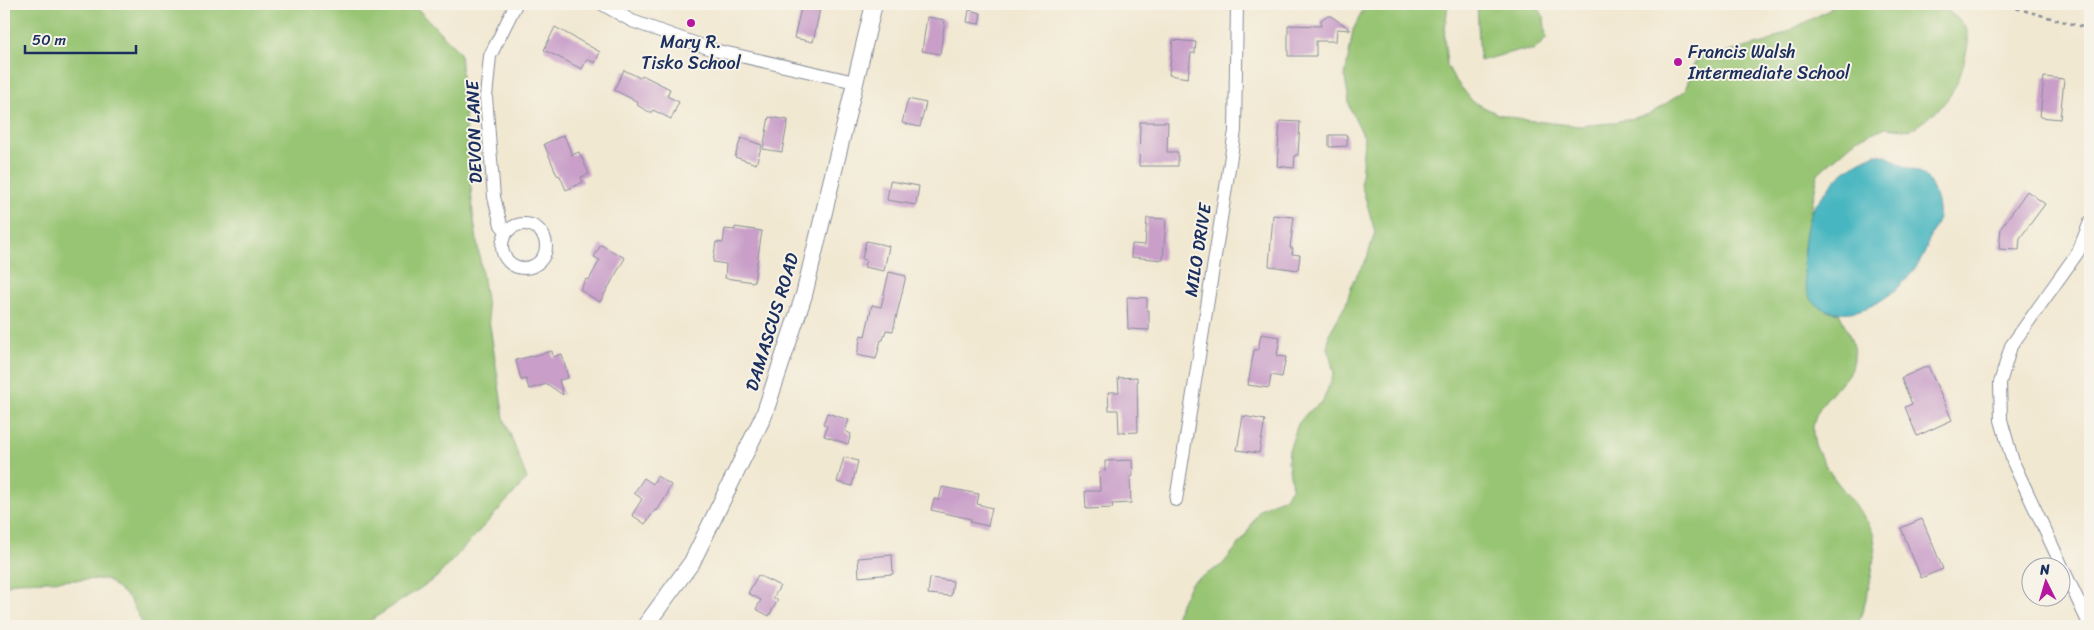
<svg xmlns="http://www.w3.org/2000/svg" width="2094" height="630" viewBox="0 0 2094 630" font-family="Sriracha,sans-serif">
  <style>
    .green { fill: #98c573; stroke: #5a7a68 }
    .water { fill: #47b6c0; stroke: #31728f }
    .building { fill: #c99fc9 }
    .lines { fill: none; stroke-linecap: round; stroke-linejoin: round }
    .minor-casing { stroke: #868c98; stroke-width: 14 }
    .tertiary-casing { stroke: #868c98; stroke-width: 18 }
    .path { stroke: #868c98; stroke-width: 2.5; stroke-dasharray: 4 4; stroke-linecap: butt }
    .minor { stroke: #fff; stroke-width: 12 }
    .tertiary { stroke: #fff; stroke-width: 16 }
    .poi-dot { fill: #b5179e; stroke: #f7f3e8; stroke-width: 2 }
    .labels { text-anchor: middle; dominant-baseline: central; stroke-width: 4; stroke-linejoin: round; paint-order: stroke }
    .poi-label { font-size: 18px; fill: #1b2f5e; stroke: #f7f3e8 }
    .street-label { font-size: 18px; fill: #1b2f5e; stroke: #f7f3e8 }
  </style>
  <rect width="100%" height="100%" fill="#f7f3e8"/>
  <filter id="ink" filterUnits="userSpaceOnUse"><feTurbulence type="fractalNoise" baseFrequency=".02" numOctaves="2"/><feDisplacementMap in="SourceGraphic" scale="10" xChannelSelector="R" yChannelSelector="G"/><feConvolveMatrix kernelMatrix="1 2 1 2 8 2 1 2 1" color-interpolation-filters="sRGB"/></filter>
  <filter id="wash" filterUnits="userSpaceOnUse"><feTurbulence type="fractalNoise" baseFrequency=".0096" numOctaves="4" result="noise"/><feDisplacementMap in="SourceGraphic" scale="20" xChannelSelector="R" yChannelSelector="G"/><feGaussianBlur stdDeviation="1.12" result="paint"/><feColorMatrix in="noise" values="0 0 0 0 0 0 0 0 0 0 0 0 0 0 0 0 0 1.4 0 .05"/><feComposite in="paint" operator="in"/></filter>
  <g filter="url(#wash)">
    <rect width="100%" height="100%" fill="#f1e8d1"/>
    <!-- green -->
    <g class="green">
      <polygon points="4,4 413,4 460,53 473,214 504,418 527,479 436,578 362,626 144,626 129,598 106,579 15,582 4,587"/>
      <path d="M 1366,4 L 1448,4 L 1444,37 L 1447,65 L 1454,78 L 1473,102 L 1498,114 L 1525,120 L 1580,126 L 1611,123 L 1650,114 L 1685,91 L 1693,66 L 1701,54 L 1729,52 L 1767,42 L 1829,10 L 1832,4 L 1939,4 C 1947,11 1960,19 1965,27 C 1970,35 1968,46 1966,54 C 1957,94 1945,107 1911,130 L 1886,127 L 1857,139 L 1818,173 L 1803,253 L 1828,311 L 1839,313 C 1845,326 1854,341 1854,356 C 1855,383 1810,398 1813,434 C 1814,449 1825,465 1834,478 C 1846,494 1863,513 1872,530 C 1881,548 1865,608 1857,626 L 1178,626 L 1176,614 L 1191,583 L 1222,565 L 1244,538 L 1260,509 L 1284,498 L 1292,487 L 1288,462 L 1289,450 L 1298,424 L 1307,413 L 1323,401 L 1334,373 L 1328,347 L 1329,334 L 1346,304 L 1353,281 L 1367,258 L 1375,232 L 1361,183 L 1364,137 L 1350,108 L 1345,77 L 1353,30 Z"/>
      <polygon points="1477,4 1536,4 1544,17 1546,39 1533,51 1520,50 1480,61"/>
    </g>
    <!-- water -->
    <path class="water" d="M 1876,154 C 1890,155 1894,162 1906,167 C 1912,170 1922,172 1926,177 C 1935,189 1941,209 1937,223 C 1935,228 1931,232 1930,237 C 1927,244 1926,252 1922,258 C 1905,288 1866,320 1830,311 C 1823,310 1812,303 1809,296 C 1800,275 1803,231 1812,210 C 1814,205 1820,200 1823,195 C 1841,172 1849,166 1876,154 Z"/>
    <g id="blocks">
      <!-- building -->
      <g class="building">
        <polygon points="802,4 821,4 813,42 794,38"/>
        <polygon points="969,10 981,13 979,24 967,22"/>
        <polygon points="1326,16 1331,16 1351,30 1337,29 1336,41 1316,41 1316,56 1288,56 1288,25 1321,26 1321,20"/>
        <polygon points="927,17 945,20 940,54 922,51"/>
        <polygon points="555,27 600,52 595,63 587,59 582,69 544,50"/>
        <polygon points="1173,40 1196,42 1195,53 1191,53 1188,78 1169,75"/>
        <polygon points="624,70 640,78 642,75 670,89 667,96 679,102 671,119 653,110 651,113 637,105 638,102 614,90"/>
        <polygon points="2044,77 2064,79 2060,119 2040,117"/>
        <polygon points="908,99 926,103 920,127 902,123"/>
        <polygon points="769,117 788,120 782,152 763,149"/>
        <polygon points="1280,121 1300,122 1298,155 1295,155 1294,168 1277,166"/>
        <polygon points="1140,122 1168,122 1167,152 1178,152 1178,166 1139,166"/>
        <polygon points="564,135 572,155 579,152 589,174 581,177 583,182 566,190 560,176 557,175 544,144"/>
        <polygon points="1329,135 1347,135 1347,146 1329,147"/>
        <polygon points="741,138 762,145 756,164 735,157"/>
        <polygon points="890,181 919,186 916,205 887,200"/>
        <polygon points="2027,191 2045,204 2020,238 2019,250 1999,249 2001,228"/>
        <polygon points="1273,215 1294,217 1290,248 1293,248 1292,254 1300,255 1298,270 1269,266"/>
        <polygon points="1147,218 1166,219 1163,260 1131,257 1132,244 1145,245"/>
        <polygon points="735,227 762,231 754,282 725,278 726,264 713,262 716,242 723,243 725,229 735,230"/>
        <polygon points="866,241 889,246 884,271 864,267 866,260 862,259"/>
        <polygon points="601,245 625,258 600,302 580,290 586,279 589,280 600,260 594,257"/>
        <polygon points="889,272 906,276 893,331 886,330 883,340 881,340 876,359 857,355 861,335 865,336 872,305 881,307"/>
        <polygon points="1127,297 1147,298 1147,311 1149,311 1149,330 1128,329"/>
        <polygon points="1261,334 1280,337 1277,356 1286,357 1282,377 1271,375 1269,388 1248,385 1254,350 1258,350"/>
        <polygon points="552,351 553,357 562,354 568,378 559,380 563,395 547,384 529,389 526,379 521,380 516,360"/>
        <polygon points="1928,366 1952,420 1917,436 1905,407 1912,404 1901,378"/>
        <polygon points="1137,377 1138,432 1119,433 1118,410 1109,410 1108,392 1119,392 1118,378"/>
        <polygon points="827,413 849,420 845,431 851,434 848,444 824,436 827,426 823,424"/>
        <polygon points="1243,416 1265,420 1259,453 1237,450"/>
        <polygon points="844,457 858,461 852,486 837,482"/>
        <polygon points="1132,460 1133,476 1130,477 1131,503 1112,504 1113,508 1086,509 1085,491 1100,491 1099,472 1105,471 1105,461"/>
        <polygon points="657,476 671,485 667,492 668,493 657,511 655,510 645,524 632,515 642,499 634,493 644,478 653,484"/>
        <polygon points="942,487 979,494 977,504 992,508 988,526 970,522 971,519 931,510 934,499 939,500"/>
        <polygon points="1922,519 1943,569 1921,578 1901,528"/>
        <polygon points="892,555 893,574 859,577 858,558"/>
        <polygon points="758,575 780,586 773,598 778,600 769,616 756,609 761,600 748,593"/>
        <polygon points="930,578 953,581 951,596 928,594"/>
      </g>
    </g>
  </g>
  <g filter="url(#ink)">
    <use href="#blocks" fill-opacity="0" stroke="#868c98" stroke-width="1"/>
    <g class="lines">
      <defs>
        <g id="minor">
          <polyline points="602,4 632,21 714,50 855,82"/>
          <polyline points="2090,222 2078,252 2011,346 2000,383 2001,420 2013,462 2090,626"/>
          <circle cx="524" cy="246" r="22"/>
          <polyline points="507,232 501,225 494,197 486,97 490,56 516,4"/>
          <polyline points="1176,500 1235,131 1237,4"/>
        </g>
        <polyline id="tertiary" points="645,626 692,562 764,415 804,295 874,4"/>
      </defs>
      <!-- minor casing -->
      <use href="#minor" class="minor-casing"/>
      <!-- tertiary casing -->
      <use href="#tertiary" class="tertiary-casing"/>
      <!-- path -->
      <polyline class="path" points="2001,4 2090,29"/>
      <!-- minor -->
      <use href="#minor" class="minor"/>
      <!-- tertiary -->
      <use href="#tertiary" class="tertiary"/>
    </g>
  </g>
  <!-- markers -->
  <g class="poi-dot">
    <circle cx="691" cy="23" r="5"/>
    <circle cx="1678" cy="62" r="5"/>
  </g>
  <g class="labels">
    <!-- poi labels -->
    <g class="poi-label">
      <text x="691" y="42">Mary R.<tspan x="691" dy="21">Tisko School</tspan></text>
      <text x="1688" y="52" text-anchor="start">Francis Walsh<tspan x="1688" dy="21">Intermediate School</tspan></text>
    </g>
    <!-- street labels -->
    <g class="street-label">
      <text transform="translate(474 132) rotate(-92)">DEVON LANE</text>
      <text transform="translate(1198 250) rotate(-81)">MILO DRIVE</text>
      <text transform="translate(772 322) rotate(-73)">DAMASCUS ROAD</text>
    </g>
  </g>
  <!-- margin -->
  <rect width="2094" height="630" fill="none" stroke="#f7f3e8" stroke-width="20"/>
  <!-- north arrow -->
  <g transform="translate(2046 582) rotate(355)"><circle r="24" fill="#f7f3e8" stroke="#9fa5b1"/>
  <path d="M0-4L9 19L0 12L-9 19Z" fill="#b5179e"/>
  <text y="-8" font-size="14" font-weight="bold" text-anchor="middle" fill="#1b2f5e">N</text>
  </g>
  <!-- scale -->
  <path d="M25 45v8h111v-8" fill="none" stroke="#1b2f5e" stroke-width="2.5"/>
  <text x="32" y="45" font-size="15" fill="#1b2f5e" stroke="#f7f3e8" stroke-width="4" paint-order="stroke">50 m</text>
</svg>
